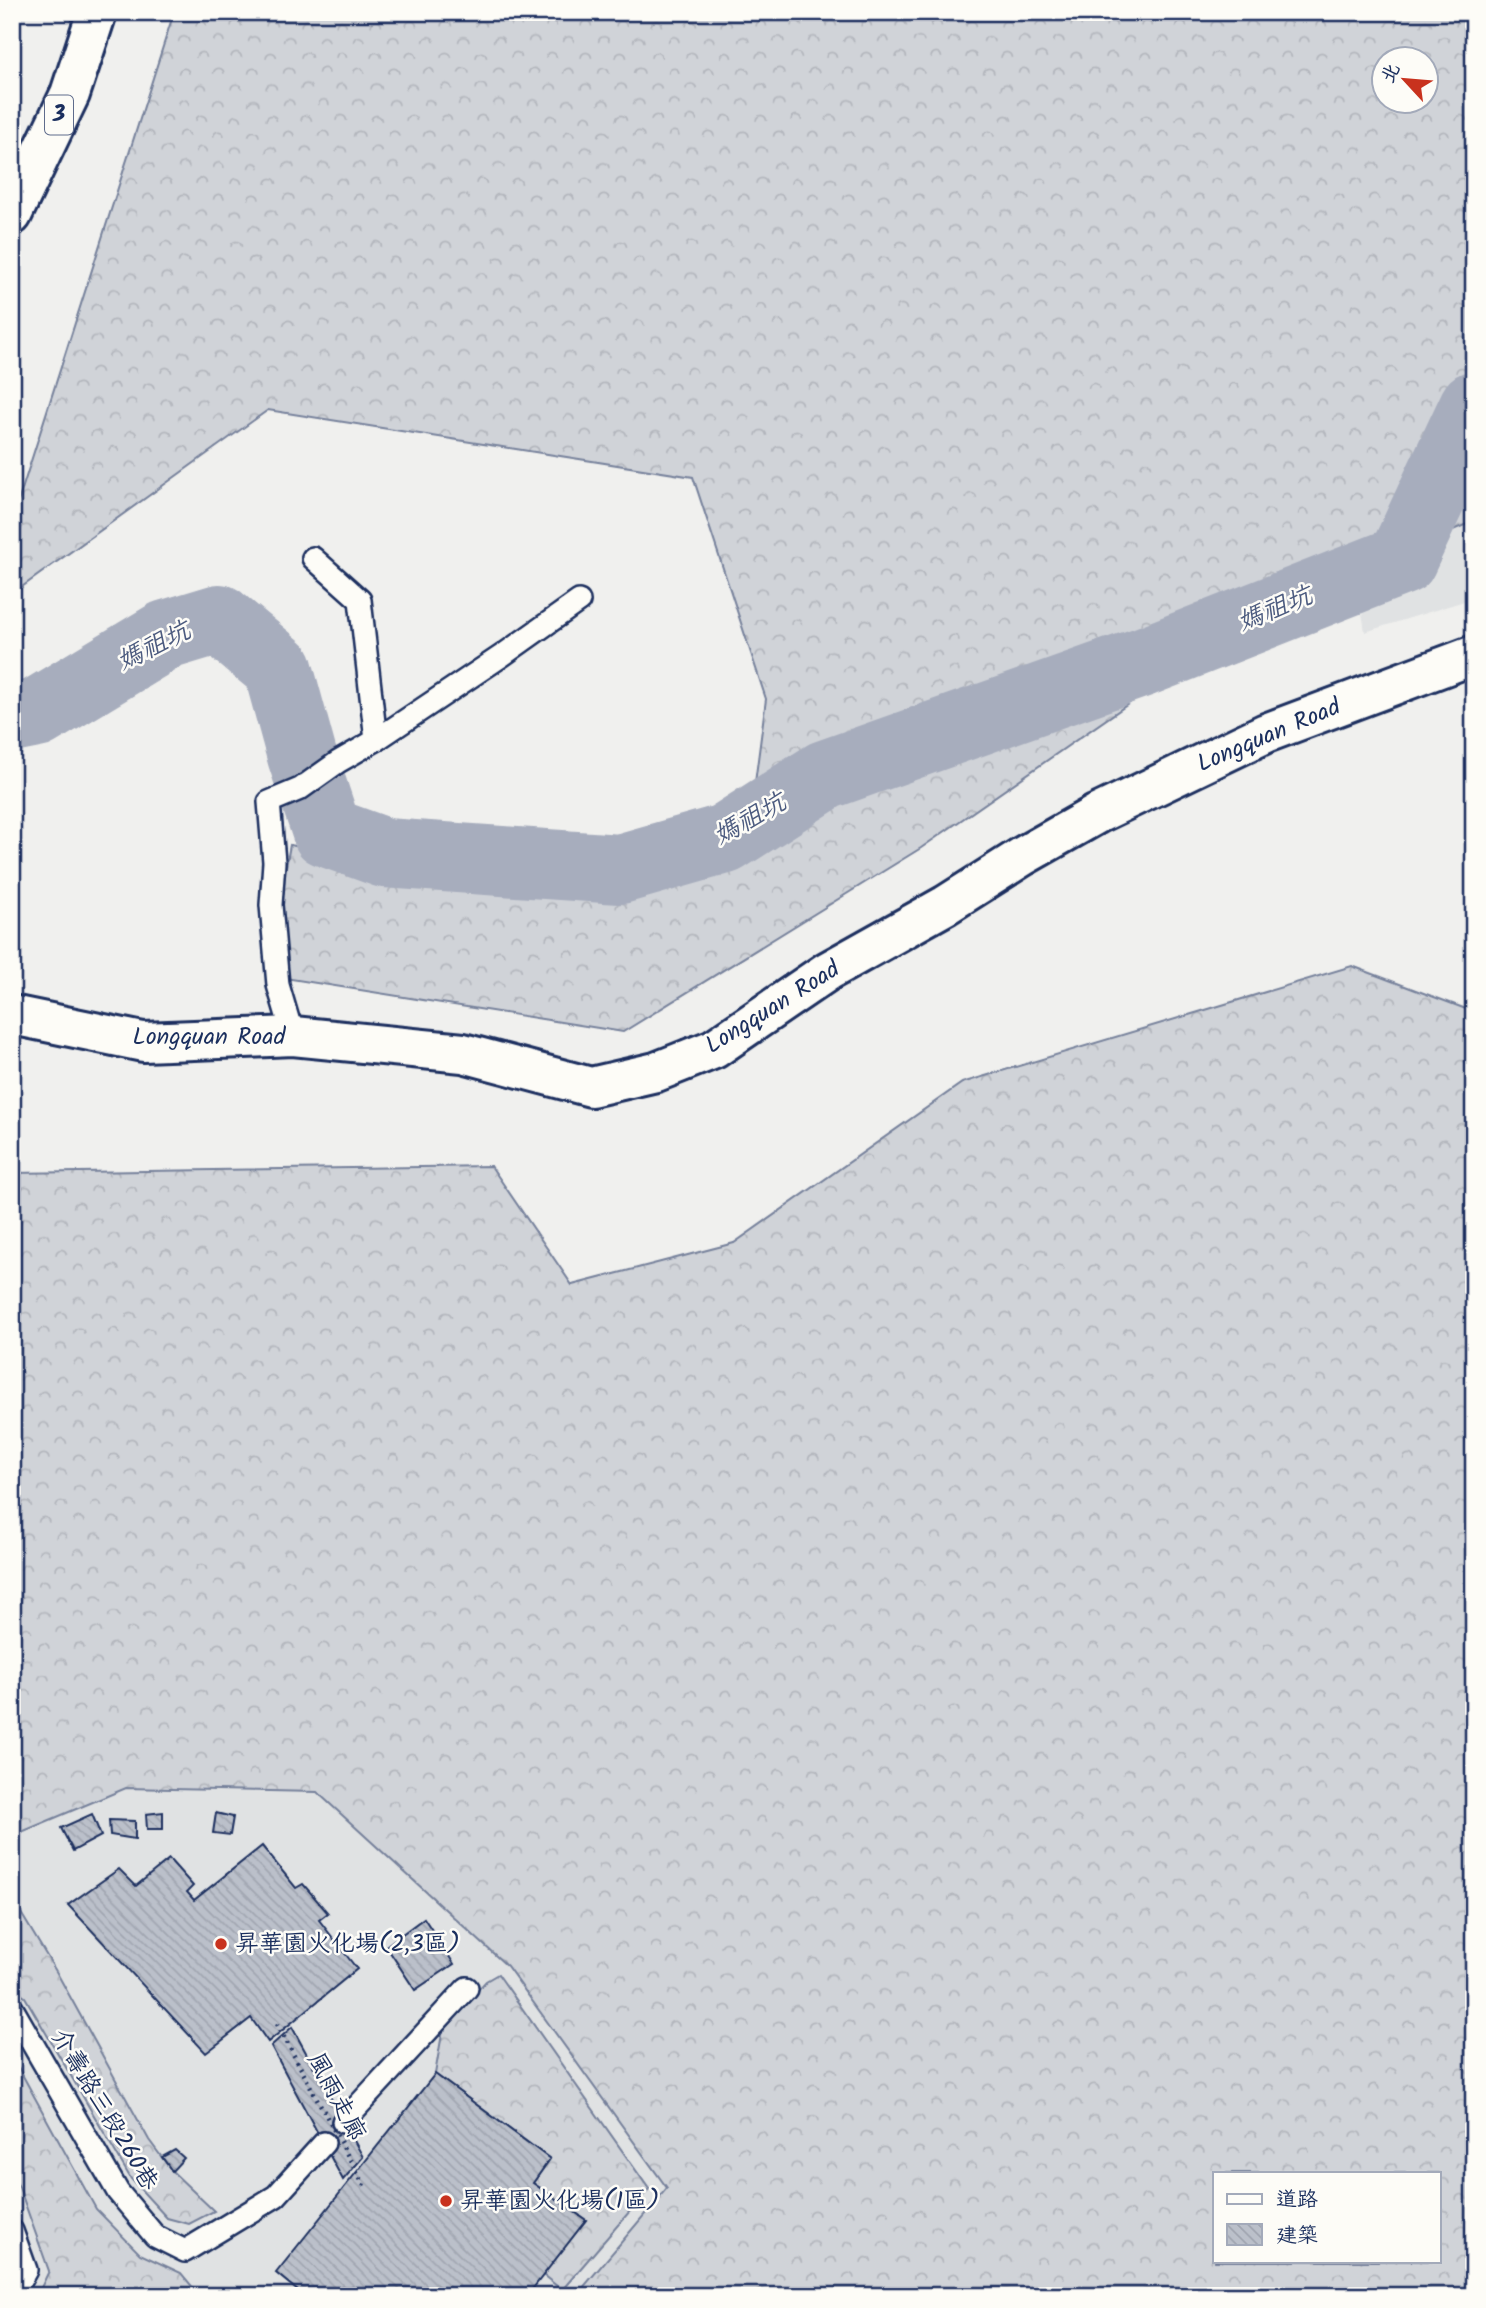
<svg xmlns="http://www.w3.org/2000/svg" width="1486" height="2308" viewBox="0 0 1486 2308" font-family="Kalam,'LXGW WenKai TC',sans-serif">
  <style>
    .built { fill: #e0e2e3 }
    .forest { fill: url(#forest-crowns); stroke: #76819b; stroke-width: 2; fill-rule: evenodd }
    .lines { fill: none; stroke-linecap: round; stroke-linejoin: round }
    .river { stroke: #a7adbd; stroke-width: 70 }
    .building { fill: url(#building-back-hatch); stroke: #1b2f5e; stroke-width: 2 }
    .service-casing { stroke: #1b2f5e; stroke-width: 26 }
    .minor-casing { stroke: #1b2f5e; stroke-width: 44 }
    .motorway-casing { stroke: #1b2f5e; stroke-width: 44 }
    .service { stroke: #fdfcf7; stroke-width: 21 }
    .minor { stroke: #fdfcf7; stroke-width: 38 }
    .motorway { stroke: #fdfcf7; stroke-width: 38 }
    .path-bridge { stroke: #1b2f5e; stroke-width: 4.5; stroke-dasharray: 2 5; stroke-linecap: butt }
    .poi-dot { fill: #c8321e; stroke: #fdfcf7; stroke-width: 2.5 }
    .labels { text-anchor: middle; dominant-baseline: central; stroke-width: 5; stroke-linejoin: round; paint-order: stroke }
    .shield { fill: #fdfcf7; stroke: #5f6c8c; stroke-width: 2 }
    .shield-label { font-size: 23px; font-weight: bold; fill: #1b2f5e }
    .street-label { font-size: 24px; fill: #1b2f5e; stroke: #fdfcf7 }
    .poi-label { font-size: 24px; fill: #1b2f5e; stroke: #fdfcf7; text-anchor: start }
    .water-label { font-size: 26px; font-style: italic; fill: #4c5b7f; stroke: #fdfcf7 }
  </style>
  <defs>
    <pattern id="forest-crowns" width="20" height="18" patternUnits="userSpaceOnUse" patternTransform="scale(1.75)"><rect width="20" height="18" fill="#d0d3d8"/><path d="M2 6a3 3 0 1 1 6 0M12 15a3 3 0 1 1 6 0" fill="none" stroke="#b2b5bc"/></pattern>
    <pattern id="building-back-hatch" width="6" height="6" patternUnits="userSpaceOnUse" patternTransform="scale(1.75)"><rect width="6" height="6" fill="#bbc0ca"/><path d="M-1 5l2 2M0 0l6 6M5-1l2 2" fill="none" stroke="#a0a5b0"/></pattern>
  </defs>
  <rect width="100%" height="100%" fill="#f0f0ee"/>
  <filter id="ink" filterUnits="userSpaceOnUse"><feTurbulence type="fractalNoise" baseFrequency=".0143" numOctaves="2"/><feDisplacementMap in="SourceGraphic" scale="14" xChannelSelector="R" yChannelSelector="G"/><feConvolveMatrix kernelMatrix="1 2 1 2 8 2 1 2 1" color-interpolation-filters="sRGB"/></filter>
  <g filter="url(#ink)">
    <!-- built -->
    <g class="built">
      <polygon points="1474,411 1474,598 1365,632 1351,540"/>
      <polygon points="126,1788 317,1792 507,1966 668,2189 576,2296 12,2296 12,1836"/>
    </g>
    <!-- forest -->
    <g class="forest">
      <path d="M 174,12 L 1474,12 L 1474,519 L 1472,522 L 1262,611 L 921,848 L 623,1032 L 266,975 L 290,845 L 502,887 L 744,866 L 766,699 L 693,477 L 268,410 L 12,594 L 12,521 ZM 1384,60 L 1426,60 L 1426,102 L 1384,102 Z"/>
      <path d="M 1352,966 L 1474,1012 L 1474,2296 L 576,2296 L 667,2188 L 507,1966 L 317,1792 L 126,1788 L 12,1836 L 12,1173 L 491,1166 L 572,1285 L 734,1243 L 962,1083 ZM 1215,2173 L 1439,2173 L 1439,2261 L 1215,2261 Z"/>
      <polygon points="12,1898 57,1973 149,2140 172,2171 214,2211 189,2224 167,2218 131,2179 25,1997 12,1988"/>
      <polygon points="498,1974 649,2189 562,2290 543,2275 586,2220 533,2183 550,2159 435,2074 443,2028 486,1981"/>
      <polygon points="12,2056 96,2209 140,2254 181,2273 200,2296 37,2296 49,2271 19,2187 12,2176"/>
    </g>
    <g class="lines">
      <!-- river -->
      <polyline class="river" points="12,718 37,713 166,635 219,619 278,668 302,756 327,832 385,853 620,869 725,839 825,775 1143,662 1402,560 1474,406"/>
    </g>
    <!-- building -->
    <g class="building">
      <polygon points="163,1812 163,1829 147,1829 146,1814"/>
      <polygon points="216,1813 233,1817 230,1835 213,1833"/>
      <polygon points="92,1814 101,1836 73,1851 61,1828"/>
      <polygon points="109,1820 135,1821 135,1839 110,1835"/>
      <polygon points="262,1846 296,1888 303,1884 328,1913 319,1920 357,1969 268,2042 251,2018 206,2053 68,1905 119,1869 136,1886 169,1859 193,1886 187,1892 194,1900"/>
      <polygon points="424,1918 454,1964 415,1990 386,1946"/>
      <polygon points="292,2027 363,2157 343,2180 271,2046"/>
      <polygon points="435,2074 550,2159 533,2183 586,2220 527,2296 304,2296 276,2273"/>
      <polygon points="175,2150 184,2158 172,2171 162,2157"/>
    </g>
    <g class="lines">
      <defs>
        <g id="service">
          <polyline points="313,558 360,600 376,740"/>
          <polyline points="293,1036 278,985 271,905 274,862 269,802 300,789 338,762 376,740 503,655 579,601"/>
          <polyline points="12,2008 118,2192 155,2236 185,2251 276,2196 324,2143"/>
          <polyline points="343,2122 467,1988"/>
          <polyline points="12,2231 26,2270 12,2295"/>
        </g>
        <polyline id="minor" points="12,1015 143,1042 293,1036 463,1053 591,1087 656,1072 714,1049 828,971 946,905 1023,856 1097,814 1266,733 1474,655"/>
        <polyline id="motorway" points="12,215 70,94 97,12"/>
      </defs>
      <!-- service casing -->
      <use href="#service" class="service-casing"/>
      <!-- minor casing -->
      <use href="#minor" class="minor-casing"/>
      <!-- motorway casing -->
      <use href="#motorway" class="motorway-casing"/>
      <!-- service -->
      <use href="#service" class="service"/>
      <!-- minor -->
      <use href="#minor" class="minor"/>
      <!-- motorway -->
      <use href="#motorway" class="motorway"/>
      <!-- path-bridge -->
      <polyline class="path-bridge" points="277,2024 364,2186"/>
    </g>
  </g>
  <!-- markers -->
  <g class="poi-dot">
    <circle cx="221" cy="1944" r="7"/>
    <circle cx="446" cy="2201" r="7"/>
  </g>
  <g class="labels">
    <!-- shield labels -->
    <rect class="shield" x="45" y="95.5" width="28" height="39" rx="5"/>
    <g class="shield-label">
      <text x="59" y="115">3</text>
    </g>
    <!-- street labels -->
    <g class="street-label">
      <text transform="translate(1269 736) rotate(-23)">Longquan Road</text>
      <text transform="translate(773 1008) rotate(-32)">Longquan Road</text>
      <text x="209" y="1037">Longquan Road</text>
      <text transform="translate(336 2097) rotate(62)">風雨走廊</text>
      <text transform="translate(104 2110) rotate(59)">介壽路三段260巷</text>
    </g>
    <!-- poi labels -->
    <g class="poi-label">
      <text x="235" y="1944">昇華園火化場(2,3區)</text>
      <text x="460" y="2201">昇華園火化場(1區)</text>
    </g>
    <!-- water labels -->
    <g class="water-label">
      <text transform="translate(1275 610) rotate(-22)">媽祖坑</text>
      <text transform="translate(154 647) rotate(-26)">媽祖坑</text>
      <text transform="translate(750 820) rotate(-29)">媽祖坑</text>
    </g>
  </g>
  <!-- margin -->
  <rect width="1486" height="2308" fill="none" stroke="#fdfcf7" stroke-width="42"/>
  <rect x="21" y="21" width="1444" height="2266" fill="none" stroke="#1b2f5e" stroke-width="2.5" filter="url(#ink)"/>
  <!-- legend -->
  <rect x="1213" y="2172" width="228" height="91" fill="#fdfcf7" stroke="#a3aaba" stroke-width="2"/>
  <rect x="1227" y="2194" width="35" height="10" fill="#fdfcf7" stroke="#a3aaba" stroke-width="2"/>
  <text x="1276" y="2206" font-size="21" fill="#1b2f5e">道路</text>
  <rect x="1227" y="2224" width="35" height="21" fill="url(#building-back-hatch)" stroke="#a3aaba" stroke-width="2"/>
  <text x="1276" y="2242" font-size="21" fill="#1b2f5e">建築</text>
  <!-- north arrow -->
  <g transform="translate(1405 80) rotate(296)"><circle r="33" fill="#fdfcf7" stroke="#a3aaba" stroke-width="2"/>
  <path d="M0-5L12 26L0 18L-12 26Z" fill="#c8321e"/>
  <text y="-10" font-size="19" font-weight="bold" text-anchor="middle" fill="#1b2f5e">北</text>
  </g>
</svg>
